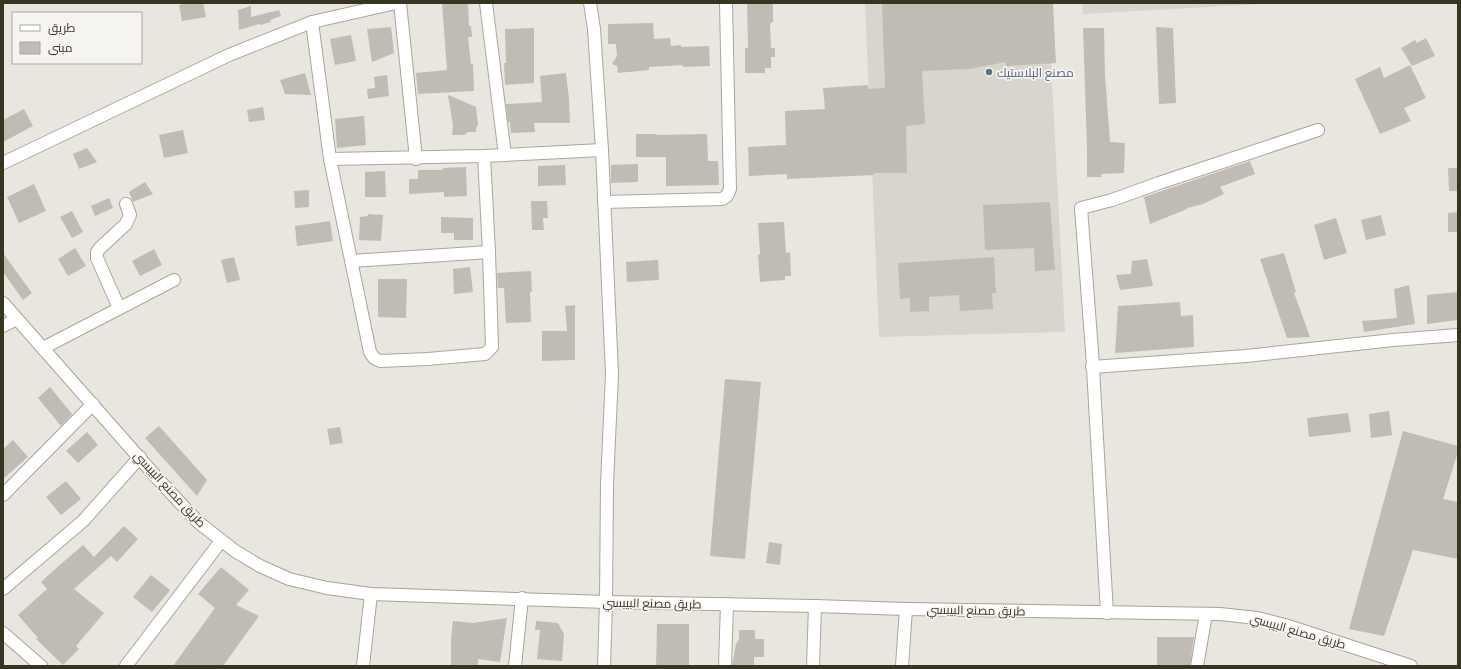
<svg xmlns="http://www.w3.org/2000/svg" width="1461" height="669" viewBox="0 0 1461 669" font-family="Ubuntu,Cairo,sans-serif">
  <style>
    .built { fill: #d9d5ce }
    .building { fill: #c0bcb3 }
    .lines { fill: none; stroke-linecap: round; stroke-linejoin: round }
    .street-casing { stroke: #a9a69c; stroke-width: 14 }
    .secondary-casing { stroke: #a8a394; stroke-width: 14 }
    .street { stroke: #fff; stroke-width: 12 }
    .secondary { stroke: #fff; stroke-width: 12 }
    .service-dot { fill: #5c6f8a; stroke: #f6f4f0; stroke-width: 1.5 }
    .labels { text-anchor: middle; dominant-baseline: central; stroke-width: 3.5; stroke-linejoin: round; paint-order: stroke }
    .service-label { font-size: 12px; fill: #4e5e75; stroke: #f6f4f0; text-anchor: start }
    .street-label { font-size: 12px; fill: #383423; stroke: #f6f4f0 }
  </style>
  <rect width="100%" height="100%" fill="#e9e6e0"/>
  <!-- built -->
  <g class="built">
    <polygon points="865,3 1048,3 1065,332 879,337"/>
    <polygon points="1082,3 1263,3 1263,4 1083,14"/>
  </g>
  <!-- building -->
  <g class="building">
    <polygon points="188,3 203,3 206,17 182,21 179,5"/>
    <polygon points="442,3 468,3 469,26 471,26 472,37 468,37 471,64 473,64 474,91 418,94 416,73 447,70"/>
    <polygon points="747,3 773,3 773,22 770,23 771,48 775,48 775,57 771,57 771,68 765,68 765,73 745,73 745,48 748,48"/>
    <polygon points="882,3 1053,3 1056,63 1006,66 1006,62 969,69 922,71 925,124 906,126 907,173 874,173 874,175 787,179 787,174 749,176 748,147 786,145 785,111 825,109 823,88 868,85 868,89 885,88"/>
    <polygon points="251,6 251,17 279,10 281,16 270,20 271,22 260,25 259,24 239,30 238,10"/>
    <polygon points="653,23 654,39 670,38 671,46 681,45 681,47 709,46 710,66 683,67 683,65 649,67 649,70 618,73 617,66 612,64 617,56 616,44 608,44 608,24"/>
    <polygon points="391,27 394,53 372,62 367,29"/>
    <polygon points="1156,27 1173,28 1176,103 1159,104"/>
    <polygon points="534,28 534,83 505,85 504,63 506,63 505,29"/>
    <polygon points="1083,28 1104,28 1105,75 1110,142 1125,143 1124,173 1101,174 1102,177 1087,177 1087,149"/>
    <polygon points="351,35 356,61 335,65 330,39"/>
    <polygon points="1426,38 1435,56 1412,66 1401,48 1415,40 1417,43"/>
    <polygon points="1410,65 1426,98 1404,108 1411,121 1380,134 1355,79 1380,67 1384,78"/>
    <polygon points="305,73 311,95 285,94 280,80"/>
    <polygon points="566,73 569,99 570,123 534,123 535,132 511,133 510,122 508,122 506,104 542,102 540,76"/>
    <polygon points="387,75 389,96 368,99 367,89 375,88 374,77"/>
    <polygon points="448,95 476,107 478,125 476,128 476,132 468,132 464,135 452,135 453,125"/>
    <polygon points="263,107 265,120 249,122 247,110"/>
    <polygon points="24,109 33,126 3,142 3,120"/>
    <polygon points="364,116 366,145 337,148 335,119"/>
    <polygon points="183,130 188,153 164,158 159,135"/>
    <polygon points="636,134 656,134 656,135 707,134 708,161 718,161 719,185 666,186 666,157 636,157"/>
    <polygon points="87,148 97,162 79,169 73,154"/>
    <polygon points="1250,161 1255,174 1220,187 1224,194 1203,204 1187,208 1187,209 1150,224 1144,197"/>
    <polygon points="638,164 638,182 611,183 611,165"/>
    <polygon points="565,165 566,185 538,186 538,166"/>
    <polygon points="466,167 467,196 444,197 444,192 409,194 409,179 418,179 418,170 443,170 443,168"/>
    <polygon points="1448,168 1458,168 1458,191 1449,191"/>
    <polygon points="385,171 386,197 365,197 365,172"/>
    <polygon points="145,182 153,194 133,202 129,192"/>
    <polygon points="34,184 46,211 19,223 7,197"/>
    <polygon points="309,190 309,207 295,208 294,191"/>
    <polygon points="109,198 113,208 95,216 91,206"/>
    <polygon points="531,201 547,201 548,218 543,218 544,230 532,230"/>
    <polygon points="1050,202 1055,270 1035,271 1034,248 985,250 983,205"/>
    <polygon points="72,211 83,232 72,238 60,217"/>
    <polygon points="1458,212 1458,232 1448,232 1448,213"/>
    <polygon points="368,214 383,215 381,241 359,240 360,217 368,216"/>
    <polygon points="1381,215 1386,235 1366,240 1361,220"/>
    <polygon points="441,217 473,218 473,240 454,240 454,233 441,233"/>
    <polygon points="1336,218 1347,253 1324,260 1314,225"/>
    <polygon points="330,221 333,241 297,246 295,226"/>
    <polygon points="784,222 786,253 790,252 791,276 785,276 785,280 760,282 758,255 760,254 758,223"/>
    <polygon points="75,248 86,266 68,276 58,259"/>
    <polygon points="154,249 162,265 140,276 132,261"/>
    <polygon points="3,253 32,293 23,300 3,272"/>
    <polygon points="1284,253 1296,292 1294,293 1310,337 1287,338 1260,259"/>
    <polygon points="234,257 240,280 227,283 221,260"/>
    <polygon points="994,257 996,293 992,293 993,309 960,311 959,295 929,297 929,311 910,312 910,298 900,299 898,263"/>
    <polygon points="1147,259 1153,286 1120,290 1116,275 1131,274 1132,261"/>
    <polygon points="658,260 659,280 627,282 626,262"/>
    <polygon points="470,267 473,292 454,294 453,269"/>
    <polygon points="531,271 532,292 530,292 531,322 506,323 504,288 498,288 497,273"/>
    <polygon points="378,279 407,279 406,318 378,317"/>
    <polygon points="1409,285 1415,324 1364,332 1362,321 1397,318 1394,289"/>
    <polygon points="1458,292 1458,320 1427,324 1427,295"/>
    <polygon points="1180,302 1181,316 1193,315 1194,347 1115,353 1118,306"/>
    <polygon points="575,305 575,360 542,361 542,331 567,331 565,306"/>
    <polygon points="725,379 761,382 745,559 710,556"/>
    <polygon points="50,387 72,414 61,426 38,398"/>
    <polygon points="1389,411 1392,435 1371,438 1369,414"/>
    <polygon points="1348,413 1351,432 1309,437 1307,418"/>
    <polygon points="159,426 207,480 197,496 145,438"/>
    <polygon points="340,427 343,443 330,445 327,429"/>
    <polygon points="1403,431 1458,446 1458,452 1443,499 1458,502 1458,559 1413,550 1384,636 1349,629"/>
    <polygon points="87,432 98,445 78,463 66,451"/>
    <polygon points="13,440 28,457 3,479 3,449"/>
    <polygon points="66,481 81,499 61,515 46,497"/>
    <polygon points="124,526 138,539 117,562 111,556 74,589 104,613 76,646 79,649 63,665 36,639 38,638 18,615 47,589 41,582 54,570 83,545 94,557"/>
    <polygon points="769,542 782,544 780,565 766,563"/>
    <polygon points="221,567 249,590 236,605 259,616 223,666 173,666 215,608 198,594"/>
    <polygon points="151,575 170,590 152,612 133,597"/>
    <polygon points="507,618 500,662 478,659 478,666 451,666 451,640 453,621 473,623"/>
    <polygon points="536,621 558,623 564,634 562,661 537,659 540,630 535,630"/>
    <polygon points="657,624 689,624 689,666 656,666"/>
    <polygon points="739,630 755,630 755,639 764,639 764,657 754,657 754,666 732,666 736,644 739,640"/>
    <polygon points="1157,637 1194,637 1190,666 1157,666"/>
  </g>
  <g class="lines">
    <defs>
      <g id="street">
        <polyline points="400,3 416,159"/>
        <polyline points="486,3 505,155"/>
        <polyline points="590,3 594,29 602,150 612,374 607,484 606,602 604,666"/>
        <polyline points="312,22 330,159 370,352 374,358 380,361 428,359 485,354 492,347 489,252 484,156"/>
        <polyline points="330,159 484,156 602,150"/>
        <polyline points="3,163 229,55 312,22 396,3"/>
        <polyline points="604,202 722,199 727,196 730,189 726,3"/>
        <polyline points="351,261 489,252"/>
        <polyline points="119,308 97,258 97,252 100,248 126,224 130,215 126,204"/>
        <polyline points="3,326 17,319"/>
        <polyline points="43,348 174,280"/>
        <polyline points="1092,367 1246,356 1393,340 1458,335"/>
        <polyline points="3,495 93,404"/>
        <polyline points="3,589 83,521 140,457"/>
        <polyline points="1107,613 1092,351 1081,208 1112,200 1159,183 1318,130"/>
        <polyline points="3,633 41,666"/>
        <polyline points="126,666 221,541"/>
        <polyline points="363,666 371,594"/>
        <polyline points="515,666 522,598"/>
        <polyline points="725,666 727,604"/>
        <polyline points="813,666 815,606"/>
        <polyline points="902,666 906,609"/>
        <polyline points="1197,666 1206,614"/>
      </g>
      <polyline id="secondary" points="3,303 158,479 198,522 235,551 260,566 289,579 327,588 371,594 606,602 815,606 906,609 1220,614 1257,618 1285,625 1411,666"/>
    </defs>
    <!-- street casing -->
    <use href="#street" class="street-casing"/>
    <!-- secondary casing -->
    <use href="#secondary" class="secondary-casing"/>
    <!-- street -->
    <use href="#street" class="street"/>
    <!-- secondary -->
    <use href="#secondary" class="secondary"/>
  </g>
  <!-- markers -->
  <circle class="service-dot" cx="989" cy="72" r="4"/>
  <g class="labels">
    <!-- service labels -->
    <g class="service-label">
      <text x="997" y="72">مصنع البلاستيك</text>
    </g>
    <!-- street labels -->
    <g class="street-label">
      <text transform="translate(170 489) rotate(47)">طريق مصنع البيبسي</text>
      <text transform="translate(652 603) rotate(1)">طريق مصنع البيبسي</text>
      <text transform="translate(976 610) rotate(1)">طريق مصنع البيبسي</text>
      <text transform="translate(1298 631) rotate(16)">طريق مصنع البيبسي</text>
    </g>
  </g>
  <!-- border -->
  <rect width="1461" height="669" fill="none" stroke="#383423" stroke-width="8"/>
  <!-- legend -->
  <rect x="12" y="12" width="130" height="52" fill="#f6f4f0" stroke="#aaa79e"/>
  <rect x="20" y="25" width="20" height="6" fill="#ffffff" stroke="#aaa79e"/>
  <text x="48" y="32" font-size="12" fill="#383423">طريق</text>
  <rect x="20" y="42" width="20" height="12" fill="#c0bcb3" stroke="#aaa79e"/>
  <text x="48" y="52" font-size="12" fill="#383423">مبنى</text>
</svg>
